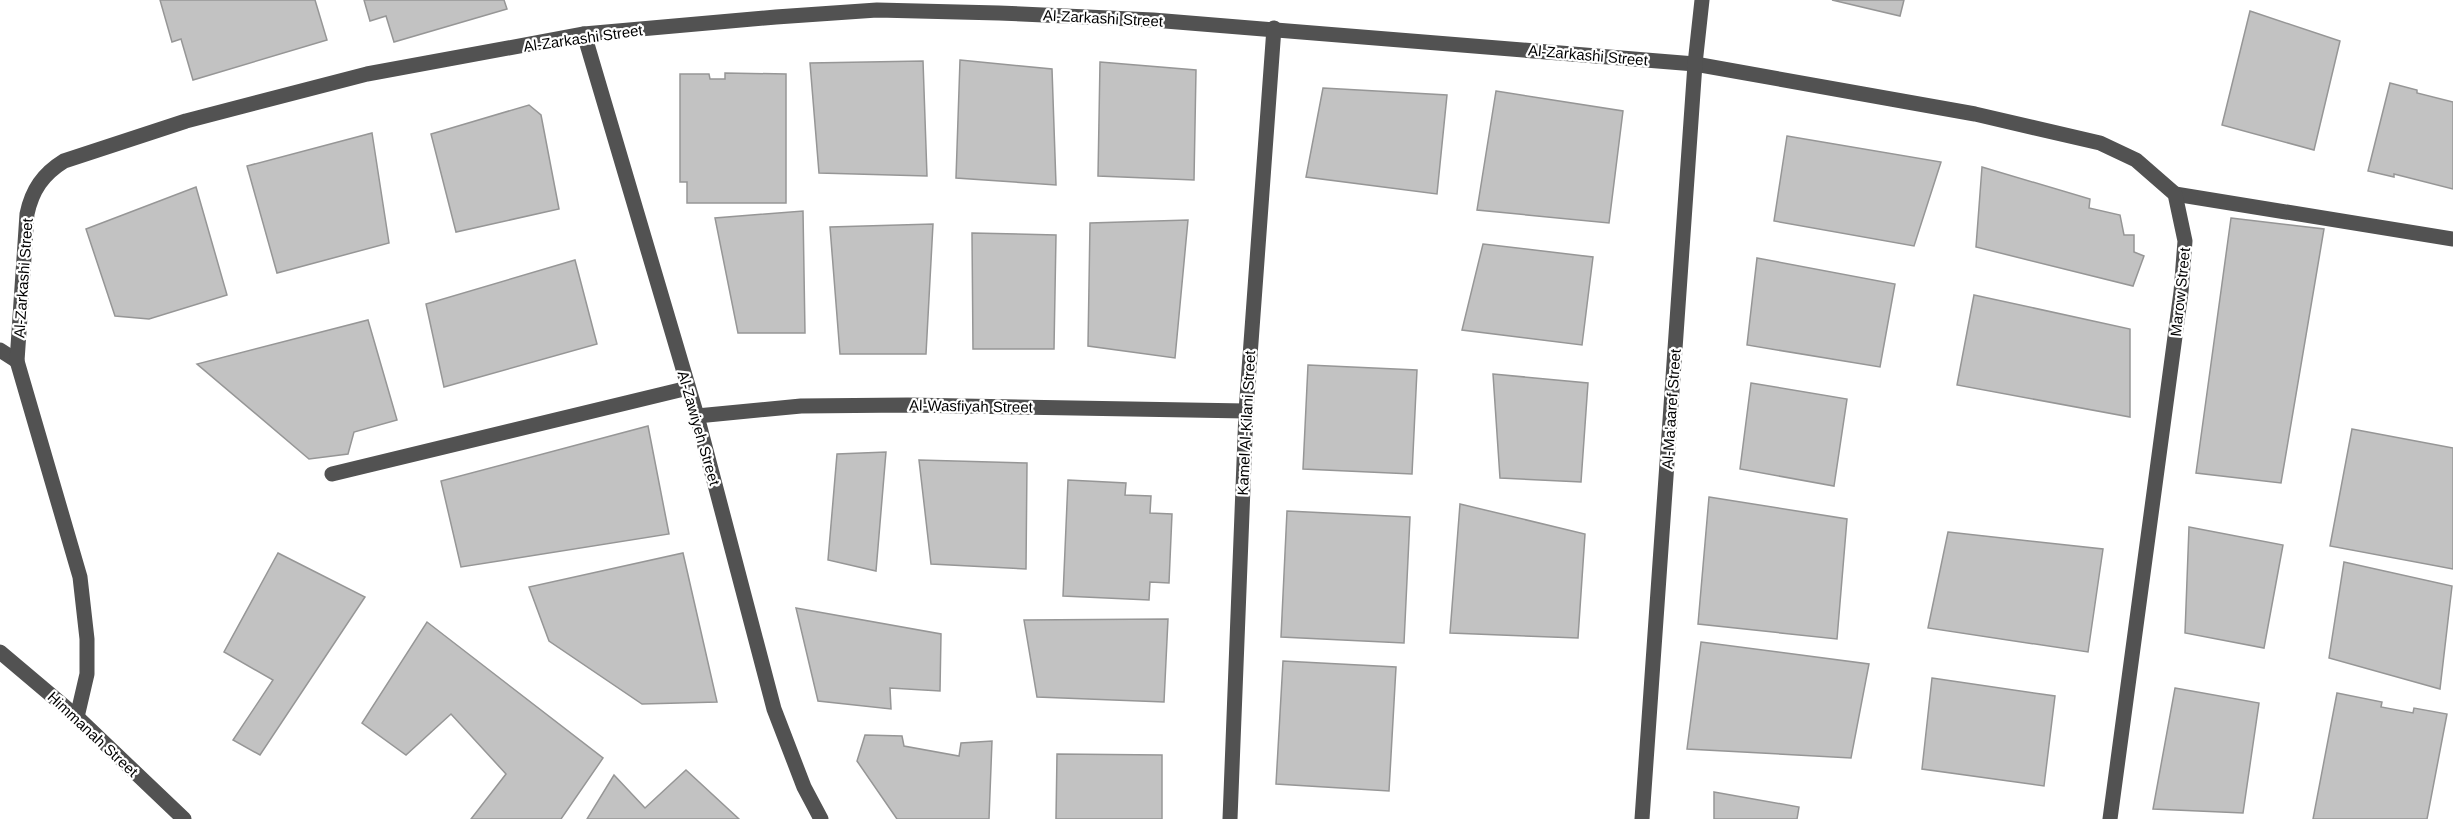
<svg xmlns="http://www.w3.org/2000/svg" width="2453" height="819" viewBox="0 0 2453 819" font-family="Helvetica,sans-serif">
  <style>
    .building { fill: #c2c2c2; stroke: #969696; stroke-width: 1.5 }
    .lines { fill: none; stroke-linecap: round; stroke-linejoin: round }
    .minor { stroke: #525252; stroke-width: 15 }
    .labels { text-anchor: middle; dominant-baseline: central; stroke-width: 4.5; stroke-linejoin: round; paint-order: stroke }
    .street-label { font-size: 15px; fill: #000; stroke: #fff }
  </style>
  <rect width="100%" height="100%" fill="#fff"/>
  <!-- building -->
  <g class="building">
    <polygon points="160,0 315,0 327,40 193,80 181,39 172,42"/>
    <polygon points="364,0 504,0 507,9 394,42 386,16 370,21"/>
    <polygon points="1832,0 1904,0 1900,16"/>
    <polygon points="2250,11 2340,41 2314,150 2222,125"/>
    <polygon points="960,60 1052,69 1056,185 956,178"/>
    <polygon points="923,61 927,176 819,173 810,63"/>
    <polygon points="1100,62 1196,70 1194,180 1098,176"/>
    <polygon points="725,73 786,74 786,203 687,203 687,182 680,182 680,74 709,74 710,79 725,79"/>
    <polygon points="2390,83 2417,90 2417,93 2453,102 2453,189 2394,174 2394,177 2368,171"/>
    <polygon points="1323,88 1447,95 1437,194 1306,177"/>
    <polygon points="1496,91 1623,111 1609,223 1477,210"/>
    <polygon points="529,105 541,115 559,209 456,232 431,134"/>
    <polygon points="372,133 389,243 277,273 247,166"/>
    <polygon points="1787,136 1941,162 1914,246 1774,221"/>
    <polygon points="1982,167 2090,199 2089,208 2120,215 2124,235 2134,235 2134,252 2144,256 2133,286 1976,247"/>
    <polygon points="196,187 227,295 149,319 115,316 86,229"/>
    <polygon points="803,211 805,333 738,333 715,218"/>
    <polygon points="2231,218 2324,229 2281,483 2196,473"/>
    <polygon points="1188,220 1175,358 1088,346 1090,223"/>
    <polygon points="933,224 926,354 840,354 830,227"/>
    <polygon points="972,233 1056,235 1054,349 973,349"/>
    <polygon points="1483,244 1593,257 1582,345 1462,330"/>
    <polygon points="1757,258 1895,284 1880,367 1747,345"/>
    <polygon points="575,260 597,344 444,387 426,304"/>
    <polygon points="1974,295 2130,329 2130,417 1957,385"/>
    <polygon points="368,320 397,420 354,432 348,454 309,459 197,364"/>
    <polygon points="1308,365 1417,370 1412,474 1303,469"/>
    <polygon points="1493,374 1588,383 1581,482 1500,478"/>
    <polygon points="1751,383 1847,399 1834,486 1740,469"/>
    <polygon points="648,426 669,534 461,567 441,481"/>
    <polygon points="2352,429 2453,448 2453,569 2330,546"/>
    <polygon points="886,452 876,571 828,560 837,454"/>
    <polygon points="919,460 1027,463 1026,569 931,564"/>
    <polygon points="1068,480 1126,483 1125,495 1151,496 1150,513 1172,514 1169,583 1150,582 1149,600 1063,596"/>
    <polygon points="1709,497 1847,519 1837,639 1698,624"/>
    <polygon points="1460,504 1585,534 1578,638 1450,633"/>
    <polygon points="1287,511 1410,517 1404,643 1281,637"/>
    <polygon points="2189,527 2283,545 2264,648 2185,633"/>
    <polygon points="1948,532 2103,549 2088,652 1928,628"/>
    <polygon points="278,553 365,597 260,755 233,740 273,680 224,652"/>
    <polygon points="683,553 717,702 642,704 549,641 529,587"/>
    <polygon points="2344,562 2452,586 2440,689 2329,658"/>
    <polygon points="796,608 941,634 940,691 890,688 891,709 818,701"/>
    <polygon points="1168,619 1164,702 1037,697 1024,620"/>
    <polygon points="427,622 603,758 561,819 471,819 506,774 451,714 406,755 362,723"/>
    <polygon points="1701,642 1869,664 1851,758 1687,749"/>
    <polygon points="1283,661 1396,667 1389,791 1276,784"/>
    <polygon points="1932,678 2055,696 2044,786 1922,769"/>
    <polygon points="2175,688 2259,703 2243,813 2153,809"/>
    <polygon points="2337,693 2382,702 2381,707 2413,713 2414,708 2447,714 2427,819 2313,819"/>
    <polygon points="865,735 902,736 904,746 959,756 961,743 992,741 989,819 897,819 857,761"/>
    <polygon points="1057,754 1162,755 1162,819 1056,819"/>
    <polygon points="686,770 739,819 587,819 614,775 645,808"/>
    <polygon points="1714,792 1799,807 1797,819 1714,819"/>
  </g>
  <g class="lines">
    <!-- minor -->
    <g class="minor">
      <polyline points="584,34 697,416 774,709 804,787 821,819"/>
      <polyline points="2175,194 2453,239"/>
      <polyline points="0,350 17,361"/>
      <polyline points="697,416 801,406 908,405 1246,411"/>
      <polyline points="332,474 688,388"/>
      <polyline points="0,652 77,717 184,819"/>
      <path d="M 77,717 L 87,674 L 87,639 L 80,577 L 17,361 L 27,214 C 32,190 43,174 64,161 L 186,121 L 367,74 L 584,34 L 776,17 L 877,10 L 999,13 L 1153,20 L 1695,64 L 1975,114 L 2100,143 L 2136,160 L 2175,194 L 2185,241 L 2181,292 L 2110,819"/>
      <polyline points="1230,819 1246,411 1274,28"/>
      <polyline points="1642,819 1695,64 1702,0"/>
    </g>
  </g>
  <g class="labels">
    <!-- street labels -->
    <g class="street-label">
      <text transform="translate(1103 18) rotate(3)">Al-Zarkashi Street</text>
      <text transform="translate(583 38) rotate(-8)">Al-Zarkashi Street</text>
      <text transform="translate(1588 55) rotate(5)">Al-Zarkashi Street</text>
      <text transform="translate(23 278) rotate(-86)">Al-Zarkashi Street</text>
      <text transform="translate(2180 292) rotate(-84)">Marow Street</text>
      <text transform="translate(971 406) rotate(1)">Al-Wasfiyah Street</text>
      <text transform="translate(1671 409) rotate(-86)">Al-Ma'aaref Street</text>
      <text transform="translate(1246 423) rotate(-87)">Kamel Al-Kilani Street</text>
      <text transform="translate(699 428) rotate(74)">Al-Zawiyeh Street</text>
      <text transform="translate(93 734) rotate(43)">Himmanah Street</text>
    </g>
  </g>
</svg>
